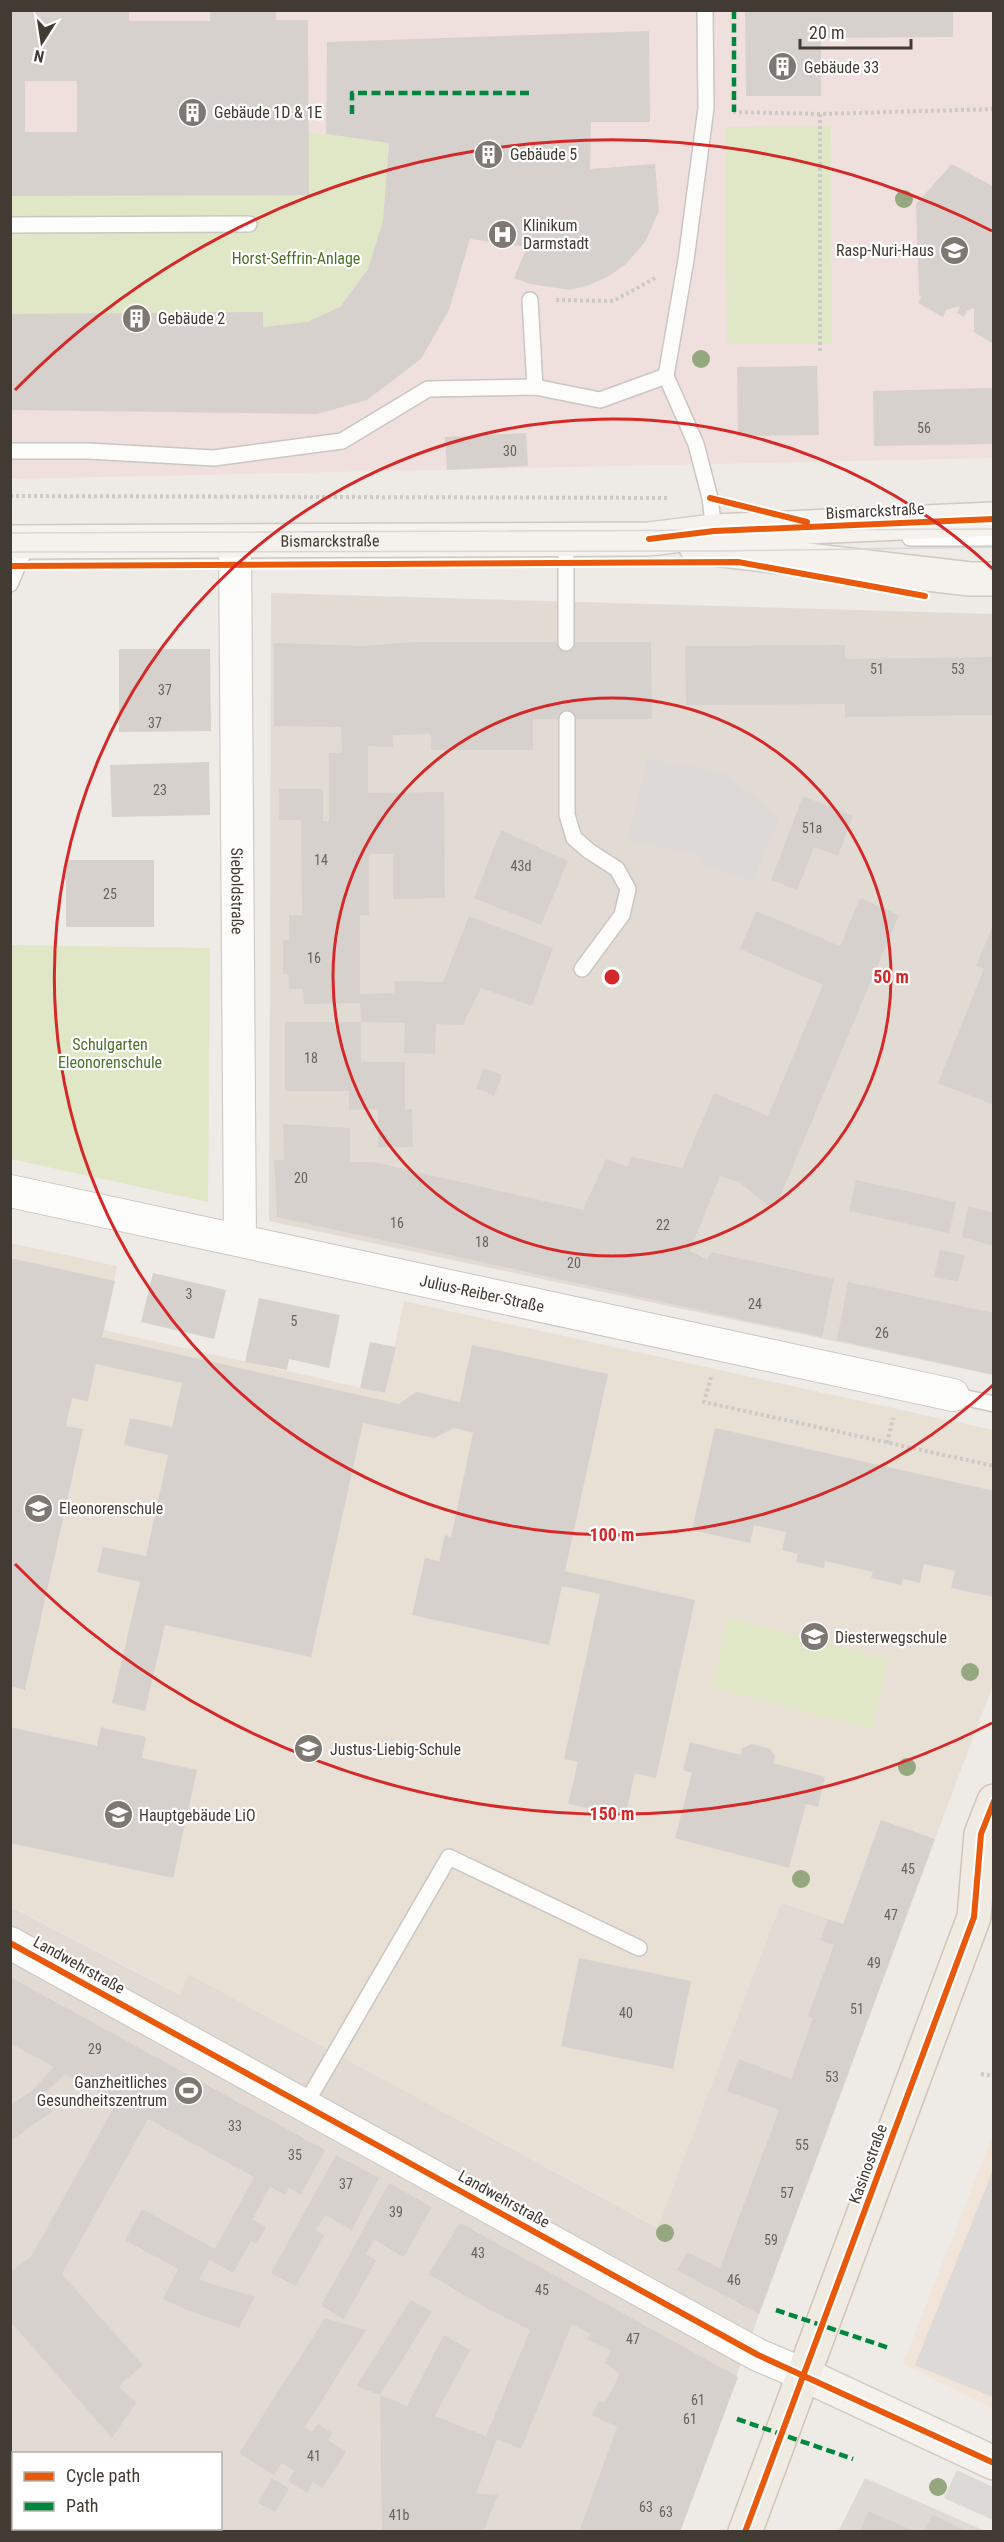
<svg xmlns="http://www.w3.org/2000/svg" width="1004" height="2542" viewBox="0 0 1004 2542" font-family="'Roboto Condensed',sans-serif">
  <style>
    .residential { fill: #e2dbd3; fill-rule: evenodd }
    .commercial { fill: #f1e4d9 }
    .industrial { fill: #ded9d4 }
    .education { fill: #e9e0d5 }
    .medical { fill: #f0e0dd }
    .green { fill: #dfe7c6 }
    .parking { fill: #ddd9d6 }
    .building { fill: #d6d1cd; fill-rule: evenodd }
    .lines { fill: none; stroke-linecap: round; stroke-linejoin: round }
    .lane-casing { stroke: #cac6c2; stroke-width: 18 }
    .street-casing { stroke: #cac6c2; stroke-width: 34 }
    .secondary-casing { stroke: #cfc9c0; stroke-width: 36 }
    .primary-casing { stroke: #d0c4b4; stroke-width: 36 }
    .path { stroke: #cccac6; stroke-width: 4; stroke-dasharray: 3 3; stroke-linecap: butt }
    .lane { stroke: #fcfcfb; stroke-width: 15 }
    .street { stroke: #fcfcfb; stroke-width: 32 }
    .secondary { stroke: #f5f2ed; stroke-width: 33 }
    .primary { stroke: #efeae2; stroke-width: 33 }
    .tram { stroke: #d8d7d7; stroke-width: 1.5 }
    .quiet { stroke: #00873e; stroke-width: 4.5; stroke-dasharray: 9 4.5; stroke-linecap: butt }
    .cycleway-casing { stroke: #fff; stroke-width: 10 }
    .cycleway { stroke: #e8590c; stroke-width: 6 }
    .tree { fill: #95a77e }
    .ring { fill: none; stroke: #d62828; stroke-width: 3 }
    .labels { text-anchor: middle; dominant-baseline: central; stroke-width: 4.5; stroke-linejoin: round; paint-order: stroke }
    .number-label { font-size: 14px; fill: #68625b }
    .poi-label { font-size: 16px; fill: #423b33; stroke: #fff; text-anchor: start }
    .park-label { font-size: 16px; fill: #4d7129; stroke: #fff }
    .street-label { font-size: 16px; fill: #423b33; stroke: #fff }
    .centre { fill: #d62828; stroke: #fff; stroke-width: 3 }
    .ring-label { font-size: 18px; text-anchor: middle; font-weight: bold; fill: #d62828; stroke: #fff; stroke-width: 4.5; stroke-linejoin: round; paint-order: stroke }
  </style>
  <rect width="100%" height="100%" fill="#eeeae6"/>
  <!-- residential -->
  <g class="residential">
    <polygon points="271,593 993,614 993,1375 269,1221"/>
    <path d="M 881,1820 L 935,1839 L 679,2531 L 11,2531 L 10,1906 L 180,1995 L 187,1973 L 657,2227 L 781,1902 L 843,1924 ZM 14,2454 L 220,2454 L 220,2528 L 14,2528 Z"/>
  </g>
  <!-- commercial -->
  <polygon class="commercial" points="993,2135 993,2409 903,2364"/>
  <!-- industrial -->
  <polygon class="industrial" points="865,2478 985,2531 838,2532"/>
  <!-- education -->
  <polygon class="education" points="10,1243 117,1266 104,1330 385,1393 404,1301 993,1430 993,1685 935,1839 881,1820 843,1924 781,1902 658,2227 188,1974 181,1995 11,1906"/>
  <!-- medical -->
  <polygon class="medical" points="10,11 993,11 993,458 11,479"/>
  <!-- green -->
  <g class="green">
    <polygon points="831,126 832,344 727,344 725,127"/>
    <polygon points="308,132 389,143 383,221 368,269 340,307 307,322 263,327 11,314 10,196"/>
    <polygon points="11,945 210,948 208,1202 11,1159"/>
    <polygon points="728,1618 889,1659 872,1729 712,1688"/>
  </g>
  <!-- parking -->
  <g class="parking">
    <polygon points="648,759 726,773 779,819 753,881 699,863 702,856 628,840"/>
    <polygon points="993,2170 993,2397 915,2365"/>
    <polygon points="957,2470 993,2487 993,2520 944,2498"/>
  </g>
  <!-- building -->
  <g class="building">
    <path d="M 10,10 L 129,10 L 129,21 L 210,21 L 210,10 L 276,10 L 276,20 L 308,20 L 309,195 L 10,196 ZM 25,81 L 77,81 L 77,132 L 25,132 Z"/>
    <polygon points="745,10 953,10 953,37 821,38 821,96 746,96"/>
    <polygon points="649,31 650,122 591,122 590,169 655,164 659,211 645,242 626,264 609,276 589,285 570,290 530,284 514,278 527,247 470,239 449,310 421,359 367,400 317,414 10,410 10,314 263,312 263,327 307,322 340,307 368,269 383,221 389,143 326,134 327,42"/>
    <polygon points="952,164 994,187 994,344 974,332 974,308 967,311 964,317 957,313 960,306 946,310 943,317 918,303 921,297 919,295 916,204"/>
    <polygon points="817,366 819,435 738,436 737,367"/>
    <polygon points="985,388 994,388 994,444 874,446 873,391"/>
    <polygon points="526,433 528,466 447,470 445,437"/>
    <polygon points="411,642 651,642 652,719 533,719 533,750 431,750 431,734 393,735 393,747 368,746 368,793 444,792 445,898 393,899 393,854 369,854 369,915 360,915 360,994 394,993 395,981 443,982 469,916 553,948 532,1006 481,988 463,1025 436,1024 435,1054 404,1053 405,1023 361,1022 360,1003 304,1004 303,989 289,989 288,974 283,974 283,940 289,940 289,915 302,915 301,820 279,820 279,789 323,789 323,821 329,821 329,753 342,753 341,727 274,726 274,643 367,646"/>
    <polygon points="845,645 845,659 994,657 994,715 845,717 845,704 686,705 685,646"/>
    <polygon points="119,649 210,649 211,731 119,732"/>
    <polygon points="209,762 210,815 112,817 110,765"/>
    <polygon points="803,796 853,816 838,856 814,847 797,890 771,880"/>
    <polygon points="501,830 568,861 541,925 474,898"/>
    <rect x="66" y="860" width="88" height="67"/>
    <polygon points="860,898 899,915 779,1199 770,1207 739,1182 720,1176 690,1251 707,1260 711,1252 834,1279 822,1337 277,1217 274,1160 284,1160 283,1124 350,1128 350,1162 373,1162 583,1210 606,1159 627,1167 632,1157 682,1168 714,1093 768,1116 823,985 740,949 756,911 840,946"/>
    <polygon points="994,923 994,1105 938,1083 984,969 976,966"/>
    <polygon points="285,1022 361,1022 361,1062 405,1062 405,1109 412,1109 413,1147 378,1147 378,1109 349,1110 349,1091 285,1091"/>
    <polygon points="484,1068 502,1075 494,1096 476,1088"/>
    <polygon points="856,1180 956,1202 949,1233 849,1211"/>
    <polygon points="968,1206 994,1213 994,1246 962,1237"/>
    <polygon points="940,1250 965,1255 958,1282 934,1277"/>
    <polygon points="10,1258 115,1281 102,1337 399,1404 416,1392 460,1402 472,1345 608,1374 565,1571 695,1600 656,1778 635,1773 625,1816 568,1804 578,1762 564,1759 600,1594 562,1586 549,1645 412,1615 425,1558 439,1561 445,1535 451,1537 473,1433 454,1428 434,1438 363,1423 311,1657 165,1625 145,1711 112,1703 140,1582 97,1572 103,1547 146,1556 168,1455 124,1445 130,1418 172,1427 182,1383 96,1364 88,1401 72,1398 66,1426 83,1429 25,1690 10,1686"/>
    <polygon points="153,1273 226,1290 214,1339 141,1322"/>
    <polygon points="848,1282 994,1313 994,1375 837,1340"/>
    <polygon points="259,1298 340,1315 329,1368 289,1359 287,1370 245,1362"/>
    <polygon points="370,1342 396,1347 385,1393 360,1388"/>
    <polygon points="715,1428 994,1491 994,1597 951,1588 955,1571 924,1564 920,1583 903,1579 901,1585 871,1578 873,1572 825,1561 824,1568 796,1562 798,1554 782,1550 786,1532 754,1525 750,1543 692,1530"/>
    <polygon points="10,1727 97,1746 101,1727 107,1729 146,1737 142,1758 197,1770 173,1878 10,1843"/>
    <polygon points="690,1742 741,1755 742,1748 752,1744 770,1749 775,1756 773,1763 825,1777 818,1807 806,1804 789,1868 675,1838 692,1773 683,1770"/>
    <polygon points="881,1820 935,1839 759,2314 677,2270 687,2252 720,2268 779,2110 727,2091 739,2059 791,2079 813,2018 808,2016 834,1945 820,1940 828,1919 843,1924"/>
    <polygon points="579,1958 691,1981 673,2069 561,2046"/>
    <polygon points="10,1977 325,2150 301,2195 289,2188 285,2195 270,2187 252,2219 266,2227 257,2244 251,2241 233,2273 210,2260 199,2280 255,2297 239,2328 187,2310 163,2299 178,2269 125,2240 142,2209 215,2249 254,2177 148,2119 62,2274 143,2365 119,2386 136,2403 112,2438 10,2321 10,2272 31,2257 117,2102 65,2074 41,2097 52,2111 10,2142 10,2106 35,2088 54,2067 10,2043"/>
    <polygon points="336,2155 379,2178 352,2230 325,2215 316,2230 324,2235 296,2286 271,2273"/>
    <polygon points="389,2183 432,2207 404,2257 374,2240 366,2254 376,2260 344,2319 321,2306"/>
    <polygon points="460,2223 738,2377 680,2532 579,2532 617,2427 592,2415 599,2401 605,2403 620,2374 605,2363 611,2351 587,2339 590,2334 572,2324 521,2449 497,2439 476,2493 498,2495 483,2532 382,2532 380,2395 407,2406 444,2335 470,2350 435,2416 486,2436 530,2330 492,2311 428,2274"/>
    <polygon points="411,2300 432,2312 380,2395 356,2386"/>
    <polygon points="325,2318 366,2330 305,2427 312,2432 318,2424 332,2433 328,2440 346,2452 322,2488 313,2482 307,2493 288,2481 294,2471 282,2463 274,2475 239,2453"/>
    <polygon points="272,2478 289,2488 275,2512 258,2503"/>
    <polygon points="868,2511 916,2532 860,2532"/>
    <polygon points="933,2515 968,2532 923,2532"/>
  </g>
  <g class="lines">
    <defs>
      <g id="lane">
        <polyline points="10,225 249,224"/>
        <polyline points="530,300 535,387"/>
        <polyline points="666,376 686,260 706,108 705,10"/>
        <polyline points="10,451 88,451 214,458 342,441 428,389 535,387 600,400 666,376 696,444 710,498 714,531"/>
        <polyline points="910,538 994,538"/>
        <polyline points="10,584 28,542"/>
        <polyline points="566,643 566,539"/>
        <polyline points="567,719 567,815 574,838 589,851 617,869 628,889 622,915 582,969"/>
        <polyline points="953,1395 994,1404"/>
        <polyline points="305,2105 449,1857 639,1948"/>
      </g>
      <g id="street">
        <path id="s1" d="M 235,541 L 240,1240"/>
        <path id="s2" d="M 10,1191 L 953,1395"/>
        <polyline points="10,1943 758,2355 805,2375"/>
      </g>
      <g id="secondary">
        <path id="s3" d="M 10,542 L 649,539 L 714,531 L 994,519"/>
        <polyline points="696,547 970,579 994,579"/>
        <polyline points="805,2375 994,2463"/>
      </g>
      <polyline id="primary" points="745,2532 974,1917 981,1834 994,1801"/>
    </defs>
    <!-- lane casing -->
    <use href="#lane" class="lane-casing"/>
    <!-- street casing -->
    <use href="#street" class="street-casing"/>
    <!-- secondary casing -->
    <use href="#secondary" class="secondary-casing"/>
    <!-- primary casing -->
    <use href="#primary" class="primary-casing"/>
    <!-- path -->
    <g class="path">
      <polyline points="733,112 820,114 994,109"/>
      <polyline points="820,114 820,353"/>
      <polyline points="556,300 613,301 657,277"/>
      <polyline points="10,496 667,498"/>
      <polyline points="711,1377 704,1402 994,1466"/>
      <polyline points="887,1443 893,1418"/>
      <polyline points="981,2074 994,2076"/>
    </g>
    <!-- lane -->
    <use href="#lane" class="lane"/>
    <!-- street -->
    <use href="#street" class="street"/>
    <!-- secondary -->
    <use href="#secondary" class="secondary"/>
    <!-- primary -->
    <use href="#primary" class="primary"/>
    <!-- tram -->
    <g class="tram">
      <polyline points="10,533 994,529"/>
      <polyline points="10,552 720,551 994,547"/>
    </g>
    <!-- quiet -->
    <g class="quiet">
      <polyline points="734,10 734,112"/>
      <polyline points="352,114 352,93 532,93"/>
      <polyline points="776,2310 889,2348"/>
      <polyline points="737,2419 853,2459"/>
    </g>
    <defs>
      <g id="cycleway">
        <polyline points="710,498 807,522"/>
        <polyline points="649,539 714,531 994,519"/>
        <polyline points="10,566 738,562 925,596"/>
        <polyline points="10,1943 758,2355 994,2463"/>
        <polyline points="745,2532 974,1917 981,1834 994,1801"/>
      </g>
    </defs>
    <!-- cycleway casing -->
    <use href="#cycleway" class="cycleway-casing"/>
    <!-- cycleway -->
    <use href="#cycleway" class="cycleway"/>
  </g>
  <!-- trees -->
  <g class="tree">
    <circle cx="904" cy="199" r="9"/>
    <circle cx="701" cy="359" r="9"/>
    <circle cx="970" cy="1672" r="9"/>
    <circle cx="907" cy="1767" r="9"/>
    <circle cx="801" cy="1879" r="9"/>
    <circle cx="665" cy="2233" r="9"/>
    <circle cx="938" cy="2487" r="9"/>
  </g>
  <!-- distance rings -->
  <g class="ring">
    <circle cx="612" cy="977" r="279"/>
    <path d="M993 1385A558 558 0 1 1 993 569"/>
    <path d="M992 1723A837 837 0 0 1 15 1564M15 390A837 837 0 0 1 992 231"/>
  </g>
  <!-- icons -->
  <defs>
    <symbol id="building-disc" viewBox="-11 -11 22 22"><circle r="9.5" fill="#7e7872" stroke="#fff"/><path d="M-4-6H4V6H1V3H-1V6H-4ZM-2.5-4.3h1.7v1.8h-1.7ZM.8-4.3h1.7v1.8H.8ZM-2.5-1h1.7V.8h-1.7ZM.8-1h1.7V.8H.8Z" fill="#fff"/></symbol>
    <symbol id="hospital-disc" viewBox="-11 -11 22 22"><circle r="9.5" fill="#7e7872" stroke="#fff"/><path d="M-5-5h3v3.5h4V-5h3V5h-3V1.5h-4V5h-3Z" fill="#fff"/></symbol>
    <symbol id="school-disc" viewBox="-11 -11 22 22"><circle r="9.5" fill="#7e7872" stroke="#fff"/><path d="M0-5L7-2L0 1L-7-2ZM-4 1L0 2.5L4 1V4Q0 6-4 4Z" fill="#fff"/></symbol>
    <symbol id="stadium-disc" viewBox="-11 -11 22 22"><circle r="9.5" fill="#7e7872" stroke="#fff"/><path d="M0-5a6.5 5 0 1 0 0 10a6.5 5 0 1 0 0-10ZM-3.5-1.8h7v3.6h-7Z" fill="#fff"/></symbol>
  </defs>
  <g fill-rule="evenodd">
    <use href="#building-disc" x="766" y="50" width="33" height="33"/>
    <use href="#building-disc" x="176" y="96" width="33" height="33"/>
    <use href="#building-disc" x="472" y="138" width="33" height="33"/>
    <use href="#hospital-disc" x="486" y="218" width="33" height="33"/>
    <use href="#school-disc" x="938" y="234" width="33" height="33"/>
    <use href="#building-disc" x="120" y="302" width="33" height="33"/>
    <use href="#school-disc" x="22" y="1492" width="33" height="33"/>
    <use href="#school-disc" x="798" y="1620" width="33" height="33"/>
    <use href="#school-disc" x="292" y="1732" width="33" height="33"/>
    <use href="#school-disc" x="102" y="1798" width="33" height="33"/>
    <use href="#stadium-disc" x="172" y="2074" width="33" height="33"/>
  </g>
  <g class="labels">
    <!-- number labels -->
    <g class="number-label">
      <text x="924" y="428">56</text>
      <text x="510" y="451">30</text>
      <text x="877" y="669">51</text>
      <text x="958" y="669">53</text>
      <text x="165" y="690">37</text>
      <text x="155" y="723">37</text>
      <text x="160" y="790">23</text>
      <text x="812" y="828">51a</text>
      <text x="321" y="860">14</text>
      <text x="521" y="866">43d</text>
      <text x="110" y="894">25</text>
      <text x="314" y="958">16</text>
      <text x="311" y="1058">18</text>
      <text x="301" y="1178">20</text>
      <text x="397" y="1223">16</text>
      <text x="663" y="1225">22</text>
      <text x="482" y="1242">18</text>
      <text x="574" y="1263">20</text>
      <text x="189" y="1294">3</text>
      <text x="755" y="1304">24</text>
      <text x="294" y="1321">5</text>
      <text x="882" y="1333">26</text>
      <text x="908" y="1869">45</text>
      <text x="891" y="1915">47</text>
      <text x="874" y="1963">49</text>
      <text x="857" y="2009">51</text>
      <text x="626" y="2013">40</text>
      <text x="95" y="2049">29</text>
      <text x="832" y="2077">53</text>
      <text x="235" y="2126">33</text>
      <text x="802" y="2145">55</text>
      <text x="295" y="2155">35</text>
      <text x="346" y="2184">37</text>
      <text x="787" y="2193">57</text>
      <text x="396" y="2212">39</text>
      <text x="771" y="2240">59</text>
      <text x="478" y="2253">43</text>
      <text x="734" y="2280">46</text>
      <text x="542" y="2290">45</text>
      <text x="633" y="2339">47</text>
      <text x="698" y="2400">61</text>
      <text x="690" y="2419">61</text>
      <text x="314" y="2456">41</text>
      <text x="646" y="2507">63</text>
      <text x="666" y="2512">63</text>
      <text x="399" y="2515">41b</text>
    </g>
    <!-- poi labels -->
    <g class="poi-label">
      <text x="804" y="67">Gebäude 33</text>
      <text x="214" y="112">Gebäude 1D &amp; 1E</text>
      <text x="510" y="154">Gebäude 5</text>
      <text x="523" y="225">Klinikum<tspan x="523" dy="18">Darmstadt</tspan></text>
      <text x="934" y="250" text-anchor="end">Rasp-Nuri-Haus</text>
      <text x="158" y="318">Gebäude 2</text>
      <text x="59" y="1508">Eleonorenschule</text>
      <text x="835" y="1637">Diesterwegschule</text>
      <text x="330" y="1749">Justus-Liebig-Schule</text>
      <text x="139" y="1815">Hauptgebäude LiO</text>
      <text x="167" y="2082" text-anchor="end">Ganzheitliches<tspan x="167" dy="18">Gesundheitszentrum</tspan></text>
    </g>
    <!-- park labels -->
    <g class="park-label">
      <text x="296" y="258">Horst-Seffrin-Anlage</text>
      <text x="110" y="1044">Schulgarten<tspan x="110" dy="18">Eleonorenschule</tspan></text>
    </g>
    <!-- street labels -->
    <g class="street-label">
      <text transform="translate(875 511) rotate(-3)">Bismarckstraße</text>
      <text stroke="none"><textPath href="#s3" startOffset="320">Bismarckstraße</textPath></text>
      <text stroke="none"><textPath href="#s1" startOffset="350">Sieboldstraße</textPath></text>
      <text stroke="none"><textPath href="#s2" startOffset="483">Julius-Reiber-Straße</textPath></text>
      <text transform="translate(79 1965) rotate(29)">Landwehrstraße</text>
      <text transform="translate(868 2164) rotate(-70)">Kasinostraße</text>
      <text transform="translate(504 2199) rotate(29)">Landwehrstraße</text>
    </g>
  </g>
  <circle cx="612" cy="977" r="9" class="centre"/>
  <g class="ring-label">
    <text x="891" y="983">50 m</text>
    <text x="612" y="1541">100 m</text>
    <text x="612" y="1820">150 m</text>
  </g>
  <!-- border -->
  <rect width="1004" height="2542" fill="none" stroke="#423b33" stroke-width="24"/>
  <!-- legend -->
  <rect x="12" y="2452" width="210" height="78" fill="#ffffff" stroke="#b3b1ad" stroke-width="1.5"/>
  <rect x="24" y="2472" width="30" height="9" fill="#e8590c" stroke="#b3b1ad" stroke-width="1.5"/>
  <text x="66" y="2482" font-size="18" fill="#423b33">Cycle path</text>
  <rect x="24" y="2502" width="30" height="9" fill="#00873e" stroke="#b3b1ad" stroke-width="1.5"/>
  <text x="66" y="2512" font-size="18" fill="#423b33">Path</text>
  <!-- north arrow -->
  <g transform="translate(42 42) rotate(192)" stroke="#ffffff" stroke-width="4.5" paint-order="stroke">
  <path d="M0-4.5L10 22L0 15L-10 22Z" fill="#423b33"/>
  <text y="-9" font-size="16" font-weight="bold" text-anchor="middle" fill="#423b33">N</text>
  </g>
  <!-- scale -->
  <path d="M800 39v9h111v-9" fill="none" stroke="#423b33" stroke-width="3"/>
  <text x="809" y="39" font-size="18" fill="#423b33" stroke="#ffffff" stroke-width="4.5" paint-order="stroke">20 m</text>
</svg>
